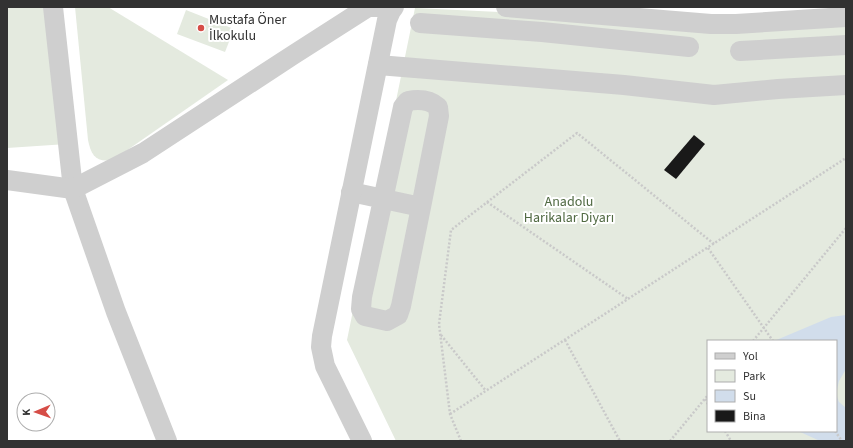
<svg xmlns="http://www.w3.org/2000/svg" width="853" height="448" viewBox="0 0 853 448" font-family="'Source Sans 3',sans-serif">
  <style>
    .green { fill: #e4eadf; fill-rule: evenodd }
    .water { fill: #d1ddeb }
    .building { fill: #191919 }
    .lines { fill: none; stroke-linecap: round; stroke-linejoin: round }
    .path { stroke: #c9c9c9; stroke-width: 2.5; stroke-dasharray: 2 2; stroke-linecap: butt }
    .minor { stroke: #cfcfcf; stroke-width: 20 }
    .poi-dot { fill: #d64d47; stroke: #fff; stroke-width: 1.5 }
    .labels { text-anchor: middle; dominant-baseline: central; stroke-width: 4; stroke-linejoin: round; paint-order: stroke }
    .poi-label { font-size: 14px; fill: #323232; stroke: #fff; text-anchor: start }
    .park-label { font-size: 14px; fill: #516a43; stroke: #fff }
  </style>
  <rect width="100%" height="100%" fill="#fff"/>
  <!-- green -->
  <g class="green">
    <polygon points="7,7 53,7 67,144 7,148"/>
    <path d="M 75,7 L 108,7 L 228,80 L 113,160 C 96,163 91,155 88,140 Z"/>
    <path d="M 415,8 L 518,13 L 846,23 L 846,441 L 396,441 L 347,340 ZM 708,341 L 836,341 L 836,431 L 708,431 Z"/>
    <polygon points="186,10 234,29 225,52 177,34"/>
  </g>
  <!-- water -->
  <polygon class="water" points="846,315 846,369 839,381 836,394 839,402 846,408 846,441 820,441 798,431 836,431 836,341 774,341 831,317"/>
  <!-- building -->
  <polygon class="building" points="694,135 705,144 676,179 664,170"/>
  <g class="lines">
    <!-- path -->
    <g class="path">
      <polyline points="487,202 628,299"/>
      <polyline points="708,248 773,341"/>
      <polyline points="441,335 486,391"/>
      <polyline points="565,340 620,441"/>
      <polyline points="753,341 846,228"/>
      <polyline points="705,399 708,404"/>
      <polyline points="450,414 846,158"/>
      <polyline points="725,431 731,441"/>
      <polyline points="835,431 842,441"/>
      <polyline points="461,441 450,414 439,324 451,230 577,133 714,244"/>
      <polyline points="670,441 708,395"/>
    </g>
    <!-- minor -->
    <g class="minor">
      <polyline points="53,7 73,189 116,312 167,441"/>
      <polyline points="506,7 711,24 736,24 846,17"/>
      <polyline points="420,23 542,32 689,47"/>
      <polyline points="740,51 846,45"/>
      <polyline points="378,65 624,85 714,95 778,89 846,85"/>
      <polyline points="7,180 73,189 143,153 293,55 368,7 386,7"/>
      <path d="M 351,192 L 421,207 L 401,306 L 398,315 L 387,321 L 365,316 L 361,309 L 362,297 L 403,107 L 408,101 C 419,99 430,100 438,107 L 439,116 L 421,207"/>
      <polyline points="362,441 325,366 321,347 322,336 387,20 391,11 394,7"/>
    </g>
  </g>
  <!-- markers -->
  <circle class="poi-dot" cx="201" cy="28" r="4"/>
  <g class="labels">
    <!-- poi labels -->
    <g class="poi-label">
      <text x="209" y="20">Mustafa Öner<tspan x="209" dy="16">İlkokulu</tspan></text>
    </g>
    <!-- park labels -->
    <g class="park-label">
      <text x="569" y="202">Anadolu<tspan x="569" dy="16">Harikalar Diyarı</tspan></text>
    </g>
  </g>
  <!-- border -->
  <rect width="853" height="448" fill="none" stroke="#323232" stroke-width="16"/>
  <!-- legend -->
  <rect x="707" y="340" width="130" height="92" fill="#ffffff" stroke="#adadad"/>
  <rect x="715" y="353" width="20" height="6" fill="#cfcfcf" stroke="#adadad"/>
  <text x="743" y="360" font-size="12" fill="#323232">Yol</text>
  <rect x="715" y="370" width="20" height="12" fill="#e4eadf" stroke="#adadad"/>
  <text x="743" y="380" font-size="12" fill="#323232">Park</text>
  <rect x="715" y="390" width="20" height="12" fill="#d1ddeb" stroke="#adadad"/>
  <text x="743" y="400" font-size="12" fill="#323232">Su</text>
  <rect x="715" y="410" width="20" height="12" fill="#191919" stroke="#adadad"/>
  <text x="743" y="420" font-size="12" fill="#323232">Bina</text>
  <!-- north arrow -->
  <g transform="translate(36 412) rotate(268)"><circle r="19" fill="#ffffff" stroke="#adadad"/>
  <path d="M0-3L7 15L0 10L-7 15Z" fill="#d64d47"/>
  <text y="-6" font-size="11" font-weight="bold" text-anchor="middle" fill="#323232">K</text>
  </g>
</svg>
